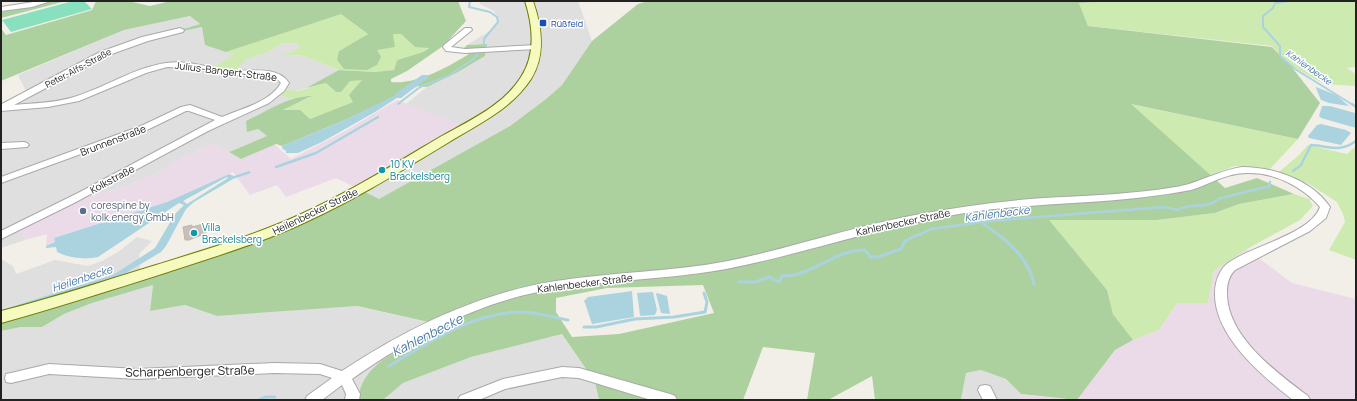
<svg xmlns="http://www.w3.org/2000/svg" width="1357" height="401" viewBox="0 0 1357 401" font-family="Manrope,sans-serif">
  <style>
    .residential { fill: #e0dfdf }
    .industrial { fill: #ebdbe8 }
    .grass { fill: #cdebb0 }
    .forest { fill: #add19e; fill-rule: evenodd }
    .pitch { fill: #88e0be }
    .water { fill: #aad3df; fill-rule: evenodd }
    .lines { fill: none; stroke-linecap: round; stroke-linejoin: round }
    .stream-far2 { stroke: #aad3df; stroke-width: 2 }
    .stream-far1 { stroke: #aad3df; stroke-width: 2.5 }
    .stream { stroke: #aad3df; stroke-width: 3 }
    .canal { fill: #aad3df; fill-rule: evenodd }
    .building { fill: #c7bfb8; stroke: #c4b6ab }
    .minor-casing { stroke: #a9a9a9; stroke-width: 2 }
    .secondary-casing { stroke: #707d05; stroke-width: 2 }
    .minor { fill: #fff; fill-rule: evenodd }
    .secondary { fill: #f7fabf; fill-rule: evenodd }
    .transit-dot { fill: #1a4fb4; stroke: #fff; stroke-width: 1.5 }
    .culture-dot { fill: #0f9aa8; stroke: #fff; stroke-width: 1.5 }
    .service-dot { fill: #5c6f8a; stroke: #fff; stroke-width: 1.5 }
    .labels { text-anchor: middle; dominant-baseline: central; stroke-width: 3; stroke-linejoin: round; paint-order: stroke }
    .far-transit-label { font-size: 9px; fill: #164399; stroke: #fff; text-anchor: start }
    .far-water-label { font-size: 9px; font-style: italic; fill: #4a7aab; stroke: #fff }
    .far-street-label { font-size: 9px; fill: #222; stroke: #fff }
    .street-label { font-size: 10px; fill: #222; stroke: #fff }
    .culture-label { font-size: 10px; fill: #0d838f; stroke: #fff; text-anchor: start }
    .service-label { font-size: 10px; fill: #4e5e75; stroke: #fff; text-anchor: start }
    .water-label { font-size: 11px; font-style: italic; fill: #4a7aab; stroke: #fff }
    .near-street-label { font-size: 12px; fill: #222; stroke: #fff }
    .near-water-label { font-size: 13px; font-style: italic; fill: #4a7aab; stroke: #fff }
  </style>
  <rect width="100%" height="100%" fill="#f2efe9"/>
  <!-- residential -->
  <g class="residential">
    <polygon points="480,1 578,1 592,41 562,85 546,99 510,126 379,200 365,192 468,128 406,104 427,87 458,72 485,56 487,44 467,45 493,29 498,19 494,11 480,4"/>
    <polygon points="190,16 200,24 183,29 202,27 234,54 214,68 235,72 245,59 266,53 283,43 299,44 298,49 282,56 301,55 339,70 306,88 280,95 292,99 247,121 267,136 229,152 213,143 176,161 158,173 116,190 84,197 20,229 25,240 1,248 1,104 26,91 18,75 124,30"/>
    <polygon points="137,237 152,241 139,254 140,271 1,309 1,259 13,266 16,274 55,260 88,266 102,261 118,252"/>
    <polygon points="153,285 150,311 185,305 217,316 355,306 442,325 394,351 375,367 364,380 359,400 1,400 1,331 21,327 42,327 64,314 92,303"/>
    <polygon points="562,334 595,382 599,400 383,400 403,383 471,357"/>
    <polygon points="981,370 1006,379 1021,394 1020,400 961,400 966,373"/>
  </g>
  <!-- industrial -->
  <g class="industrial">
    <polygon points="397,100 469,128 365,192 336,178 286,197 277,185 250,195 233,172 167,202 54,238 55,242 46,246 47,234 25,240 20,230 84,197 116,190 158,173 176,161 213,143 241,159 274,144 291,159 345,131"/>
    <polygon points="1247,249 1292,283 1356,299 1356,400 1077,400 1115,350 1133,340 1159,330 1177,303 1208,303 1214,271"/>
    <polygon points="1021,394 1071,400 1020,400"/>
  </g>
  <!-- grass -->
  <g class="grass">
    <polygon points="1117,1 1356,1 1356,67 1347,68 1356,74 1356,86 1324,84 1290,65 1272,46 1088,26 1079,3"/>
    <polygon points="341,13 368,34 339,51 377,50 393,34 401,34 415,47 429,47 423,52 397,60 394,70 375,72 339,70 301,55 280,56 298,49 299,44 283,43 266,53 246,59 235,72 213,68 234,54 226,52"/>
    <polygon points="350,80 363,80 353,102 310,119 281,111 311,97 305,96 292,99 279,95 285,89 297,91 326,83 336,92"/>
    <polygon points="1130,104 1298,139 1269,170 1260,167 1235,166 1210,175"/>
    <polygon points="1308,145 1347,154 1356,146 1356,260 1329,250 1345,222 1343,214 1337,202 1309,184 1279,172 1299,155"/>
    <polygon points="1294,194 1309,199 1313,206 1300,220 1247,249 1214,271 1208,303 1177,303 1159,330 1133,340 1113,314 1107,290 1048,220 1157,220 1215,213 1239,204"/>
  </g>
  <!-- forest -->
  <g class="forest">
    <polygon points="53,1 66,1 1,18 1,12 29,7"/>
    <path d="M 96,1 L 128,1 L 150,6 L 171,1 L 458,1 L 466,21 L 443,46 L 407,71 L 391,79 L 391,82 C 416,85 448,67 469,54 L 462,50 L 467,45 L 487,44 L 485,56 L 458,72 L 427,87 L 418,86 L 345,120 L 282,146 L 276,144 L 241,159 L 229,152 L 267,136 L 258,129 L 247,132 L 246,121 C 266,112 290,95 312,96 L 283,110 L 300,110 L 310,119 L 353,102 L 349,95 L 362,80 L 350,81 L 341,92 L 336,92 L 326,83 L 306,88 L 339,70 L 375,72 L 394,70 L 397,60 L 423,52 L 429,48 L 415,47 L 401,34 L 393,34 L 395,47 L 377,50 L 381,57 L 377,65 L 367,70 L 344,69 L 337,60 L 339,51 L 368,34 L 341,14 L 226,52 L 205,45 L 202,27 L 182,31 L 183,29 L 200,24 L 190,16 L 124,30 L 1,81 L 1,28 L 6,35 L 92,10 Z"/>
    <path d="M 648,1 L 1117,1 L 1079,3 L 1088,26 L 1272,47 L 1290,65 L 1320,103 L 1298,139 L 1131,104 L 1225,188 L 1257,178 L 1294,194 L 1239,204 L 1215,213 L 1157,220 L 1049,220 L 1107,290 L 1113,314 L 1133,340 L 1115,350 L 1077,400 L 1021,394 L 1006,379 L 981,370 L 966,373 L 961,400 L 875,400 L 872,376 L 828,400 L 807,400 L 815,353 L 763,347 L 743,400 L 599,400 L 595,382 L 562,334 L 471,357 L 403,383 L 383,400 L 359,400 C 359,360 416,344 442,325 L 357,306 L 217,316 L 185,305 L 150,311 L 153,285 L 92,303 L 64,314 L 42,327 L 21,327 L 1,331 L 1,322 L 247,246 L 304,223 L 365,192 L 379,199 L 510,126 L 546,99 L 562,85 L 592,41 L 638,4 ZM 703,285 L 714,313 L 619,334 L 572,337 L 556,312 L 556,298 L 607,288 Z"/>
  </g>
  <!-- pitch -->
  <polygon class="pitch" points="73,1 84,1 92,9 11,32 2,20"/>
  <!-- water -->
  <g class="water">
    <polygon points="1316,87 1336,95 1349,106 1329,103 1321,100 1316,88"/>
    <polygon points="396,95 400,96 375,112 322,142 298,153 286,153 286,151 282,148 282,146 345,120"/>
    <polygon points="1322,106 1330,106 1355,113 1356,128 1321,118 1319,116"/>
    <polygon points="1321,124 1346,130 1351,133 1341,145 1309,138 1308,136 1317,125"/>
    <path d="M 249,171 L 251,173 L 233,179 L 194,202 L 186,209 L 166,246 L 161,252 L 124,274 L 1,313 L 1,310 L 113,275 L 155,248 L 175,214 L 184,205 L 179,203 L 98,257 C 85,260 69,258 57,252 L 56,247 L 46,248 L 46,246 L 55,242 L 54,238 L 167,202 L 229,174 L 234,176 ZM 227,177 L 228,178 L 187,204 L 183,201 Z"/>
    <polygon points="632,291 634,317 592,324 585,303 584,301 588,297"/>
    <polygon points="653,292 657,310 655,315 641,316 640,315 637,293"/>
    <polygon points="657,293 667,296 670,314 661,313 656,294"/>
  </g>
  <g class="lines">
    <!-- stream-far2 -->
    <g class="stream-far2">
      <polyline points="1289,1 1275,3 1273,8 1263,16 1263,27 1280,46 1280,56 1295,69 1353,105"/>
      <polyline points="398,104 420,87 448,76 472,60 484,47 484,39 498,22 497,17 490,12 469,7 470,1"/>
    </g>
    <!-- stream-far1 -->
    <g class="stream-far1">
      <polyline points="1352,104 1356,107"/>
      <polyline points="276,167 316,153 378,117"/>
      <path d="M 1293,171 L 1301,165 L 1311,145 C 1330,146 1339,153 1356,141"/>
      <polyline points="982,223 1000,236"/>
      <path d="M 916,236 L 931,229 L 989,221 L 1164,207 L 1177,210 C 1188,204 1198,207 1210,204 C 1214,203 1217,199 1221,198 C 1237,195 1251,189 1269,187 L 1270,182"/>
    </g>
    <!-- stream -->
    <g class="stream">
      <path d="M 999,235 C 1016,249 1029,262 1034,284"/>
      <path d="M 739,282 L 756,282 L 769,277 L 779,282 L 782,276 C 787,275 793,276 798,274 C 820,268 841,249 865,250 L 871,257 L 878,257 L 901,249 L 905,241 L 917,235"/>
      <polyline points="584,327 596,327 635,319 674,317 705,312 707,302 704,293"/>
      <path d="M 389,366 C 429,342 472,313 520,312 C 536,312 552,317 568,320"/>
      <polyline points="259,400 266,397 275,397"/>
    </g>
    <!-- canal -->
    <polygon class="canal" points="422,75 428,75 429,77 401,98 395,98 395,94"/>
  </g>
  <!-- building -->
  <polygon class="building" points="203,224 206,233 189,240 185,240 183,227 192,225 192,227"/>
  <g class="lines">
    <defs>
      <g id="minor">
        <polygon points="40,1 51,1 32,7 1,11 1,7"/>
        <path d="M 180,28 L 184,30 L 183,32 L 148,41 L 106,56 L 14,105 C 34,103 55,103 74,97 C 106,87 133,68 166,63 C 190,59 212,70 235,71 C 252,71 278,66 289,83 L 284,91 L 269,103 L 208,131 L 74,203 L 1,239 L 1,231 L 78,193 L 215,120 L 189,111 L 186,111 L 147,130 L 1,183 L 1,177 L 141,126 L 181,107 L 190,105 L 222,117 C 242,108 269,103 281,83 L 276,78 L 265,76 L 230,75 L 191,68 L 167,67 L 146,73 L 79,101 L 48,107 L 1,111 L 2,104 L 100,52 L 142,37 Z"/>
        <polygon points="465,28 471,28 472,30 451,47 465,49 537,45 541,47 537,49 465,53 446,51 443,47 444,45"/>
        <polygon points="24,142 27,143 29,145 27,147 1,149 1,143"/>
        <path d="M 1242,167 C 1274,167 1312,180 1330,207 L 1326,218 L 1310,231 L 1235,270 C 1229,276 1227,283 1227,292 C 1226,336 1276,372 1308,396 L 1310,400 L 1293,400 C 1262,376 1214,336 1215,293 C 1215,282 1219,270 1228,263 C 1251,246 1311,234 1320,207 C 1303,187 1276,173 1249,173 C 1228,172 1210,184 1191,190 C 1176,193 1160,195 1145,197 C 1082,205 1017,203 953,215 C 876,228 803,254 726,269 C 651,283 573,278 500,302 C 447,319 397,347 352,379 L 360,394 L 359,400 L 345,400 L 346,394 L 342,385 L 322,400 L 305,400 L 307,396 L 332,378 L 320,374 L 274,373 L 138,379 L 49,374 L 11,383 L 6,382 L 5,378 L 6,374 L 11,373 L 49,364 L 138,369 L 274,363 L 320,364 L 342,371 C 407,328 479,293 556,281 C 613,272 671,272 728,261 C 791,248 852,227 915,215 C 958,207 1001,201 1044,198 C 1079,196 1113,195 1147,191 C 1161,189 1175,188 1189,184 C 1207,178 1223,170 1242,167 Z"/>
        <polygon points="562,367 579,368 670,394 675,396 677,400 651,400 579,378 562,377 505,389 479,400 458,400 460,396 503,379"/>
        <polygon points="985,385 990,386 997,400 983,400 978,390 980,386"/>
      </g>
      <path id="secondary" d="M 525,1 L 533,1 C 542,27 546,55 531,79 C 511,110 476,125 446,144 C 401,171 356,199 308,221 C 262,243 213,257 165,273 C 111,290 56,308 1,323 L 1,311 C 53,298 104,281 156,265 C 204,250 253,236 299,215 C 348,193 393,165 440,137 C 468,121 503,106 521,77 C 536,54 533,26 525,1 Z"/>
    </defs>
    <!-- minor casing -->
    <use href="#minor" class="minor-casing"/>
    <!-- secondary casing -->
    <use href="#secondary" class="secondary-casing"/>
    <!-- minor -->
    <use href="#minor" class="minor"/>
    <!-- secondary -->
    <use href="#secondary" class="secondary"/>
  </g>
  <!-- markers -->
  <rect class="transit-dot" x="539" y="19" width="8" height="8" rx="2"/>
  <g class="culture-dot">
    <circle cx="382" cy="170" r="4"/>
    <circle cx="194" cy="233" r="4"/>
  </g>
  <circle class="service-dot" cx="83" cy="211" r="4"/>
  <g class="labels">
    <!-- far-transit labels -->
    <g class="far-transit-label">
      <text x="551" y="23">Rüßfeld</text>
    </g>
    <!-- far-water labels -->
    <g class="far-water-label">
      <text transform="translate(1309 67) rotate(35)">Kahlenbecke</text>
    </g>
    <!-- far-street labels -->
    <g class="far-street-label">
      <text transform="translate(78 68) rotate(-28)">Peter-Alfs-Straße</text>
    </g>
    <!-- street labels -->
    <g class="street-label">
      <text transform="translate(226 71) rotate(7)">Julius-Bangert-Straße</text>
      <text transform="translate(113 140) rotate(-21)">Brunnenstraße</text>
      <text transform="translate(112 179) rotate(-28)">Kolkstraße</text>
      <text transform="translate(315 211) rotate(-26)">Heilenbecker Straße</text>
      <text transform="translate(903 222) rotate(-12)">Kahlenbecker Straße</text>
      <text transform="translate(585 283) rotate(-7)">Kahlenbecker Straße</text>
    </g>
    <!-- culture labels -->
    <g class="culture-label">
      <text x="390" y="164">10 KV<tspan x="390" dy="12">Brackelsberg</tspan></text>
      <text x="202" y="227">Villa<tspan x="202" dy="12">Brackelsberg</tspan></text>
    </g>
    <!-- service labels -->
    <g class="service-label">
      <text x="91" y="205">corespine by<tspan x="91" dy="12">kolk.energy GmbH</tspan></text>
    </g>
    <!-- water labels -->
    <g class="water-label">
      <text transform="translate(997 213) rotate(-7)">Kahlenbecke</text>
      <text transform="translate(82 278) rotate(-18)">Heilenbecke</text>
    </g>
    <!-- near-street labels -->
    <g class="near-street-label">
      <text transform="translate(190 371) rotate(-1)">Scharpenberger Straße</text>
    </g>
    <!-- near-water labels -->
    <g class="near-water-label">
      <text transform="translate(427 335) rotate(-27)">Kahlenbecke</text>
    </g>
  </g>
  <!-- border -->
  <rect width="1357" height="401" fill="none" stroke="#222222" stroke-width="4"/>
</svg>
